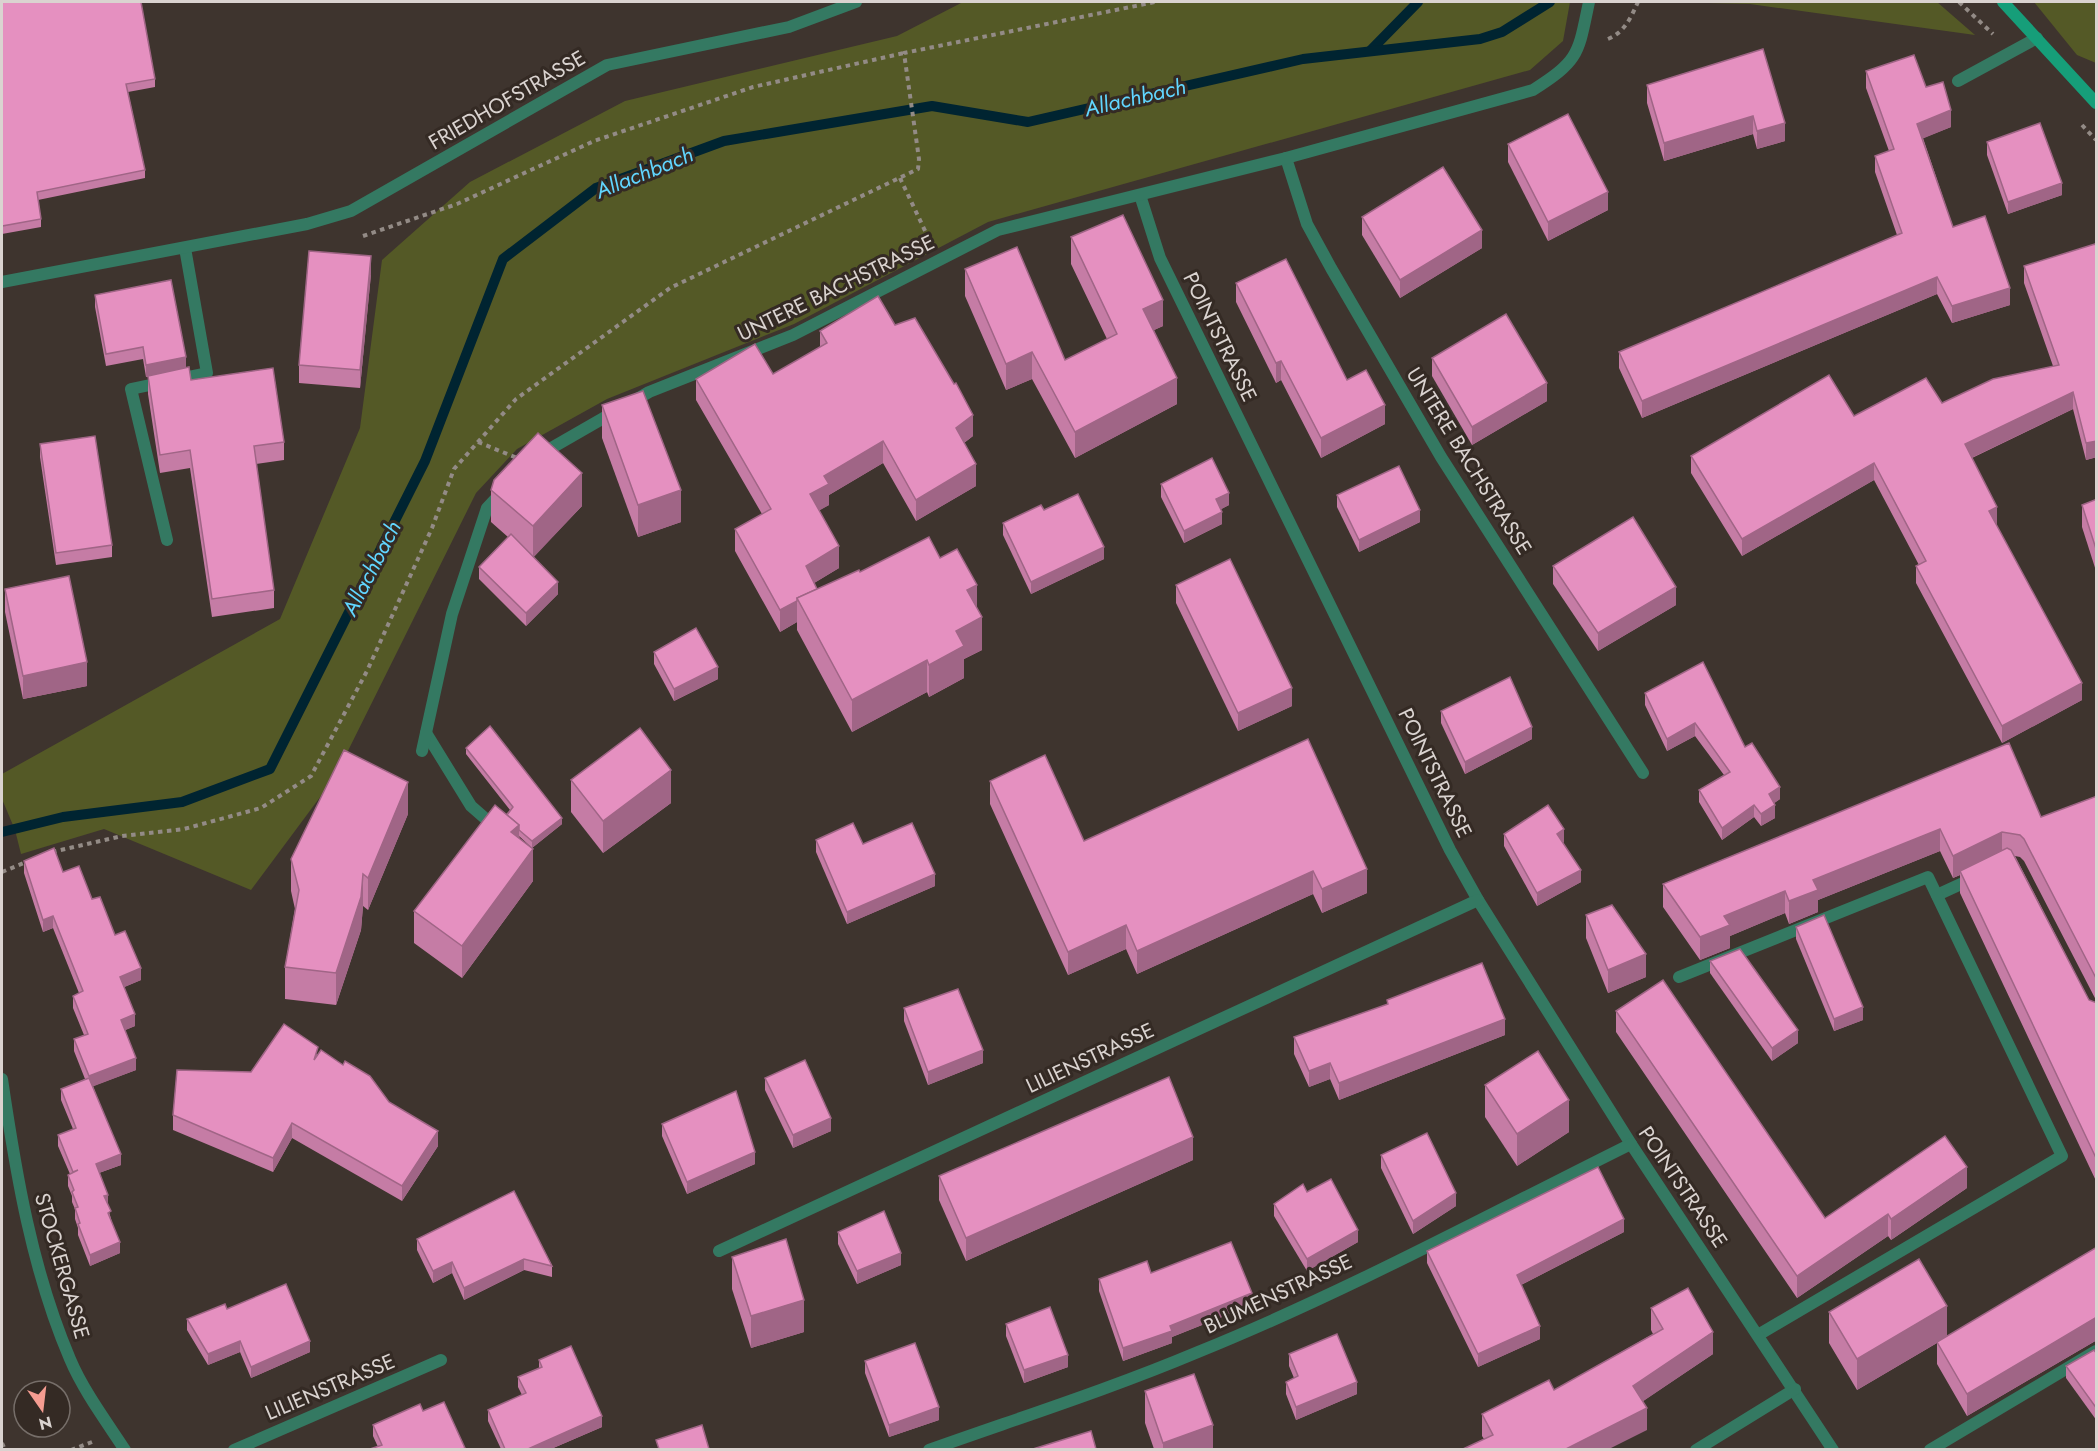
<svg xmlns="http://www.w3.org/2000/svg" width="2098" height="1451" viewBox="0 0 2098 1451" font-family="Jost,sans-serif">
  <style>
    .green { fill: #545926 }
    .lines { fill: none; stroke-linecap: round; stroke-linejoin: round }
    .stream { stroke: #002431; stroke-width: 10 }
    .path { stroke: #938b86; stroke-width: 4; stroke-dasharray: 4.5 4.5; stroke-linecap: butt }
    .lane { stroke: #347962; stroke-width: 12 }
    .street { stroke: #347962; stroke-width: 12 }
    .secondary { stroke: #169e79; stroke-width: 12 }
    .wall { fill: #c57ca5 }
    .shaded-wall { fill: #a06586 }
    .building { fill: #e590c0; stroke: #a06586; stroke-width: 1.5 }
    .labels { text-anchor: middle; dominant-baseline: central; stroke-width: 6; stroke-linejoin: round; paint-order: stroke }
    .street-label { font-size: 21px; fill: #dad3d0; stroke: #342a24 }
    .water-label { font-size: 22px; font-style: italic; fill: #61d6ff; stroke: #342a24 }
  </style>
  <rect width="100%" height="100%" fill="#3e342e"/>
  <!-- green -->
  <g class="green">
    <polygon points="963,2 1570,2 1563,41 1530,70 988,222 794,324 607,399 517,449 476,493 335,777 251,890 104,829 21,854 15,830 2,799 2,774 280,619 360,428 382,260 470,182 625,101 897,36"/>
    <polygon points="1666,2 1937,2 1975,35 1750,4"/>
    <polygon points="2034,2 2096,2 2096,63 2077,55"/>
  </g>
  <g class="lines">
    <!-- stream -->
    <g class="stream">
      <polyline points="1370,51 1418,2"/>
      <polyline points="2,832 63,817 182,802 270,769 425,461 503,259 596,188 724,141 932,106 1028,122 1303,59 1480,39 1502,32 1550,2"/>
    </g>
    <!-- path -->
    <g class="path">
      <polyline points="1959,2 1993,34"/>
      <path d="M 1608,39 C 1625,32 1631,17 1638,2"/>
      <polyline points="2082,125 2096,140"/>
      <polyline points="900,178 928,237"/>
      <polyline points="363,236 457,204 594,141 753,87 904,53"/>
      <polyline points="478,442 517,458"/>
      <polyline points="52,852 122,836 184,829 261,808 311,776 367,671 432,528 454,469 516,399 670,288 918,169 919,159 904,53 1155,2"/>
      <polyline points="2,872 26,862"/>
      <polyline points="2,1443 5,1450"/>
      <polyline points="71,1450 92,1442"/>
    </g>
    <!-- lane -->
    <g class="lane">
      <polyline points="1958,81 2037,38"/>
      <polyline points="1286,158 1307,224 1331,268 1441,457 1643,773"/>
      <polyline points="167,540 131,389 207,373 185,248"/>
      <polyline points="1937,895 1974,878"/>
      <polyline points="1679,977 1928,877 2062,1156 1758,1335"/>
      <polyline points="1930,1450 2096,1351"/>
    </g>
    <!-- street -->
    <g class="street">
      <polyline points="1140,195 1160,258 1450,850 1478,900 1631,1144 1833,1450"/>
      <polyline points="2,282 307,224 351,211 607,65 789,27 856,2"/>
      <path d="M 632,402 L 649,392 L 793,335 L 998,230 L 1286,158 L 1533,90 C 1580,60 1578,54 1589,2"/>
      <polyline points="541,454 614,412"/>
      <polyline points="426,733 471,806 495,827"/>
      <polyline points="422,751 452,614 487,508 501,493"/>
      <path d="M 2,1079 C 16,1174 32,1270 70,1359 C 83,1390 106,1421 125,1450"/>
      <polyline points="719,1251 1478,900"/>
      <polyline points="234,1450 441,1360"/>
      <path d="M 929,1450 C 1019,1418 1110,1389 1198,1352 C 1346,1292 1488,1215 1631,1144"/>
      <polyline points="1696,1450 1795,1389"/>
    </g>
    <!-- secondary -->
    <polyline class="secondary" points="2003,2 2096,103"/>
  </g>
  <!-- wall -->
  <g class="wall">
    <polygon points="2,2 155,79 155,87 128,92 145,170 145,178 38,200 41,219 41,227 2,234"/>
    <polygon points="1763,49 1785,141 1757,149 1753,134 1664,161 1647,103 1647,85"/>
    <polygon points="1866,71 1926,87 1951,127 1923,138 1953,227 2010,305 1952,323 1937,294 1642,418 1619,368 1619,352 1897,235 1875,172 1875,156 1889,151 1866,88"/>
    <polygon points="1987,142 2062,195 2008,214 1987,155"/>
    <polygon points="1508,144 1608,210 1548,241 1508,162"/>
    <polygon points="1362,217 1482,248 1400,298 1362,235"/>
    <polygon points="1071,237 1163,326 1154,330 1177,404 1075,458 1032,379 1006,390 965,296 965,269 1065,360 1107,339 1071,264"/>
    <polygon points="2097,249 2097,457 2086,460 2073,409 1972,458 1997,524 1996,524 2082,700 2002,743 1916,583 1916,566 1919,565 1874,480 1742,556 1691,473 1691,456 1854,416 1942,403 2053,366 2024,283 2024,266"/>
    <polygon points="371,274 360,388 299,383 299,365"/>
    <polygon points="1236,283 1347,380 1385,424 1321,458 1281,380 1276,383 1236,302"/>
    <polygon points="95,295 186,368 191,380 284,442 284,460 256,464 274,590 274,608 212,617 190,468 160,473 148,394 148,377 146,377 143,359 106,366 95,307"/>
    <polygon points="895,325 973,436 964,443 976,486 916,521 883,463 829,495 829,505 819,510 839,568 814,583 817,589 860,572 940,558 977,609 982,650 964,659 964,678 929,697 927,692 852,732 797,630 797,622 780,632 735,551 735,529 762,514 696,400 696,379 773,374 820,347 820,331"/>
    <polygon points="1432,358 1547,401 1472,445 1432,376"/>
    <polygon points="602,405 681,522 638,537 602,438"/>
    <polygon points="40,444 112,545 112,557 56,565 40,457"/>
    <polygon points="1161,484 1229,505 1221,509 1222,524 1184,543 1161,497"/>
    <polygon points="491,490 582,506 533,557 558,594 526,626 479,579 479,567 508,537 491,522"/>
    <polygon points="1337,495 1420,522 1359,552 1337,507"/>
    <polygon points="2097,499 2097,574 2082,527 2082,505"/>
    <polygon points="1044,510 1104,559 1031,594 1003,535 1003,523"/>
    <polygon points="1553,566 1676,605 1598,651 1553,584"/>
    <polygon points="1176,585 1292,706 1238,731 1176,603"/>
    <polygon points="5,589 87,686 23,699 5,612"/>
    <polygon points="654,652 718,679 674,701 654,664"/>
    <polygon points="1645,693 1745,747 1780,799 1774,803 1775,818 1761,826 1754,817 1722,840 1699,802 1699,790 1724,775 1695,736 1667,751 1645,705"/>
    <polygon points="1441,711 1532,739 1465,774 1441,723"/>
    <polygon points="1308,739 1367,893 1322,913 1313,894 1137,974 1126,949 1068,975 990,804 990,781 1084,841"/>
    <polygon points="2009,743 2041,817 2097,796 2097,1002 2024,861 2020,857 2015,856 2089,1000 2097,1003 2097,1183 1960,893 1960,875 1953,878 1940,851 1818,900 1818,912 1789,924 1785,913 1730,936 1730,948 1700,960 1663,907 1663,884"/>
    <polygon points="466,748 562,824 532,848 519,836 533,881 462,978 414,943 414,911 510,810 466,754"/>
    <polygon points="571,780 671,803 603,853 571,812"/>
    <polygon points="408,814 368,910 363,906 361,930 336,1005 285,999 285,967 295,909 291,891 291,859"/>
    <polygon points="1504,834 1564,842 1562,843 1581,882 1537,906 1504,846"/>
    <polygon points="816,840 863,844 935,886 847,924 816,852"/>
    <polygon points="24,861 63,872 92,899 115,935 141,980 124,987 135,1026 125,1030 136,1070 93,1086 121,1165 99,1173 111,1219 120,1253 90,1266 78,1235 78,1228 75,1219 75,1209 72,1202 72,1196 68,1186 68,1175 70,1174 58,1146 58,1135 73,1129 61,1100 61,1089 85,1079 74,1051 74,1039 84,1035 73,1008 73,996 79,993 53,928 43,932 24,873"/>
    <polygon points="1586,915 1646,977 1608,993 1586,938"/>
    <polygon points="1796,927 1863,1020 1834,1031 1796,939"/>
    <polygon points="1710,961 1798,1043 1772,1061 1710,973"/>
    <polygon points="1387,1000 1505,1035 1339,1100 1330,1079 1309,1087 1294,1054 1294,1037 1387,1005"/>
    <polygon points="904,1008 983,1063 928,1085 904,1021"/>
    <polygon points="1616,1011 1825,1218 1967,1188 1891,1240 1888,1236 1797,1298 1616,1032"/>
    <polygon points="318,1054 389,1102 438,1146 402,1201 292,1138 273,1172 173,1130 173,1115 251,1072"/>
    <polygon points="765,1078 831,1131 793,1148 765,1090"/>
    <polygon points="1485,1085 1569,1132 1517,1166 1485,1117"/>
    <polygon points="662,1124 755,1164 687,1194 662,1136"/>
    <polygon points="1381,1155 1456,1206 1413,1234 1381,1168"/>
    <polygon points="1193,1160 966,1261 939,1200 939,1176"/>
    <polygon points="514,1191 552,1266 552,1277 524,1270 464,1300 452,1273 433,1283 417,1250 417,1239"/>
    <polygon points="1307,1192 1358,1242 1307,1271 1274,1216 1274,1204"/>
    <polygon points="838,1232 901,1265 857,1284 838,1244"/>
    <polygon points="1624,1232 1521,1285 1540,1339 1478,1367 1427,1263 1427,1251"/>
    <polygon points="2097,1247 2097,1340 1967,1416 1937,1364 1937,1343 1857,1390 1829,1343 1829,1312 1947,1336"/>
    <polygon points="732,1257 804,1332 751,1348 732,1289"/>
    <polygon points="1151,1273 1252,1305 1172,1337 1172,1343 1123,1361 1099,1291 1099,1279"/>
    <polygon points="1651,1308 1713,1354 1643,1401 1647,1430 1484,1439 1482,1436 1482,1414 1554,1390 1653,1334 1651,1330"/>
    <polygon points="227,1309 310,1352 251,1378 240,1352 208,1365 187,1330 187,1319"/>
    <polygon points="1006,1324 1068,1367 1024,1383 1006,1336"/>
    <polygon points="1289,1354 1357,1394 1296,1420 1286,1394 1286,1382 1294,1378 1289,1366"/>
    <polygon points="2097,1354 2097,1421 2066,1378 2066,1366"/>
    <polygon points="539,1360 602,1427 551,1449 501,1449 488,1421 488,1410 522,1395 518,1387 518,1377 539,1368"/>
    <polygon points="865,1361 939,1420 889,1437 865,1373"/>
    <polygon points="1145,1391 1213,1449 1154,1449 1145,1423"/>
    <polygon points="423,1411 465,1449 378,1447 373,1436 373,1425"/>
  </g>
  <!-- shaded-wall -->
  <g class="shaded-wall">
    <polygon points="1951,110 1951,127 1917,141 1917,124"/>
    <polygon points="1753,116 1753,134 1664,161 1664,143"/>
    <polygon points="1785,123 1785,141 1757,149 1757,131"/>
    <polygon points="2062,183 2062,195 2008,214 2008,202"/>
    <polygon points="1608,192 1608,210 1548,241 1548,222"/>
    <polygon points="1482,230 1482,248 1400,298 1400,280"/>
    <polygon points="371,256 371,274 360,388 360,370"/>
    <polygon points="1937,277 1937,294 1642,418 1642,401"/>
    <polygon points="2010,288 2010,305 1952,323 1952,306"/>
    <polygon points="1163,300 1163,326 1143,335 1143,309"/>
    <polygon points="1032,352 1032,379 1006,390 1006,364"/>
    <polygon points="186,357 186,369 146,377 146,365"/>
    <polygon points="1281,361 1281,380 1276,383 1276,363"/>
    <polygon points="1177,378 1177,404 1075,458 1075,432"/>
    <polygon points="1547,383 1547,401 1472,445 1472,427"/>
    <polygon points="2073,392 2073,409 1965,461 1965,444"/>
    <polygon points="1385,405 1385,424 1321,458 1321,438"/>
    <polygon points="973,415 973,436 956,449 956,428"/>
    <polygon points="883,441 883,463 829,495 829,505 810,516 810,494 824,476"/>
    <polygon points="2097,441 2097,457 2086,460 2086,443"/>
    <polygon points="1874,463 1874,480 1742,556 1742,539"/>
    <polygon points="976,464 976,486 916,521 916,500"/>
    <polygon points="582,473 582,506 533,558 533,526"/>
    <polygon points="681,490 681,522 638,537 638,505"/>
    <polygon points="1229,493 1229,505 1216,512 1216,499"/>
    <polygon points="1997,507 1997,524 1989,528 1989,511"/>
    <polygon points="1420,510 1420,522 1359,552 1359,540"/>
    <polygon points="1222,512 1222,524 1184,543 1184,531"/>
    <polygon points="839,546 839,568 806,588 806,566"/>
    <polygon points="1104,547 1104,559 1031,594 1031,582"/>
    <polygon points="558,582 558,594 526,626 526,613"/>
    <polygon points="977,585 977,617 967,590"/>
    <polygon points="1676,587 1676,605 1598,651 1598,633"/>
    <polygon points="797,601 797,622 780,632 780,610"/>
    <polygon points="982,617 982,650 964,659 964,678 929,697 929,665 956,631"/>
    <polygon points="927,660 927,692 852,732 852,700"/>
    <polygon points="87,662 87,686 23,699 23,676"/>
    <polygon points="718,667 718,679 674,701 674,689"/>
    <polygon points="2082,683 2082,700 2002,743 2002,726"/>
    <polygon points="1292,688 1292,706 1238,731 1238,713"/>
    <polygon points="1695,723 1695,736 1667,751 1667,739"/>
    <polygon points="1532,727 1532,739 1465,774 1465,762"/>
    <polygon points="671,770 671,803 603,853 603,821"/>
    <polygon points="408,782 408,814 368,910 368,878"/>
    <polygon points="1780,787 1780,799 1769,807 1769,794"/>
    <polygon points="1754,805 1754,817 1722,840 1722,828"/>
    <polygon points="1775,805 1775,818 1761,826 1761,814"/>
    <polygon points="562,818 562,824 532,848 532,841"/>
    <polygon points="519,825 519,858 511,832"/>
    <polygon points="1564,829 1564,842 1557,847 1557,834"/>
    <polygon points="1940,829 1940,851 1818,900 1818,912 1789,924 1789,901 1813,880"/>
    <polygon points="2002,832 2002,855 1960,871 1960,875 1953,878 1953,856"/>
    <polygon points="533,849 533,881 462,978 462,946"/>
    <polygon points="1367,869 1367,893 1322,913 1322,889"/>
    <polygon points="1581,870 1581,882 1537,906 1537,893"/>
    <polygon points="1313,871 1313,894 1137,974 1137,951"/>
    <polygon points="363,874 363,906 361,930 336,1005 336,973"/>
    <polygon points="935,874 935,886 847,924 847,912"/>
    <polygon points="1785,891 1785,913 1730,936 1730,948 1700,960 1700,937 1724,916"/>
    <polygon points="53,916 53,928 43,932 43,920"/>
    <polygon points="1126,925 1126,949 1068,975 1068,952"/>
    <polygon points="1646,954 1646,977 1608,993 1608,970"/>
    <polygon points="141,968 141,980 120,989 120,977"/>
    <polygon points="1863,1007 1863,1020 1834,1031 1834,1019"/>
    <polygon points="135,1014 135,1026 121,1032 121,1020"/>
    <polygon points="1505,1019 1505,1035 1339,1100 1339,1083"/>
    <polygon points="1798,1030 1798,1043 1772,1061 1772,1048"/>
    <polygon points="983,1050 983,1063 928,1085 928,1072"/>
    <polygon points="136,1058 136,1070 89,1088 89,1076"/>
    <polygon points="1330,1063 1330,1079 1309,1087 1309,1071"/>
    <polygon points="1569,1100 1569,1132 1517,1166 1517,1134"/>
    <polygon points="831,1118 831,1131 793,1148 793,1135"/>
    <polygon points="292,1123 292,1138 273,1172 273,1158"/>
    <polygon points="438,1131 438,1146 402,1201 402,1186"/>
    <polygon points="1193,1137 1193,1160 966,1261 966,1238"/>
    <polygon points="755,1152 755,1164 687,1194 687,1182"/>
    <polygon points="121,1154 121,1165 96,1174 96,1164"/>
    <polygon points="1967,1167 1967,1188 1891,1240 1891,1219"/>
    <polygon points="1456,1193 1456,1206 1413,1234 1413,1221"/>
    <polygon points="108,1195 108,1205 104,1196"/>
    <polygon points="1888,1214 1888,1236 1797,1298 1797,1276"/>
    <polygon points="1624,1219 1624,1232 1517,1287 1517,1275"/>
    <polygon points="1358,1230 1358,1242 1307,1271 1307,1259"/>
    <polygon points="120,1242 120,1253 90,1266 90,1255"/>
    <polygon points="901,1253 901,1265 857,1284 857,1271"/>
    <polygon points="524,1259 524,1270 464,1300 464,1288"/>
    <polygon points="452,1262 452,1273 433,1283 433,1271"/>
    <polygon points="1252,1293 1252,1305 1172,1337 1172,1343 1123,1361 1123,1348 1170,1326"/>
    <polygon points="804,1300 804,1332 751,1348 751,1316"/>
    <polygon points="1947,1306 1947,1337 1857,1390 1857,1359"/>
    <polygon points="2097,1317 2097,1340 1967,1416 1967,1394"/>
    <polygon points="1540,1326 1540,1339 1478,1367 1478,1354"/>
    <polygon points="1713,1332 1713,1354 1633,1408 1633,1386"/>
    <polygon points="240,1341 240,1352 208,1365 208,1354"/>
    <polygon points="310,1341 310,1352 251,1378 251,1367"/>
    <polygon points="1068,1355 1068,1367 1024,1383 1024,1370"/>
    <polygon points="1357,1382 1357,1394 1296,1420 1296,1407"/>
    <polygon points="939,1407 939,1420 889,1437 889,1425"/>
    <polygon points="1647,1408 1647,1430 1609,1449 1566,1449"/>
    <polygon points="602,1416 602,1427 551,1449 528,1449"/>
    <polygon points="1213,1425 1213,1449 1163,1449 1163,1443"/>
  </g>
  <!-- building -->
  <g class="building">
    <polygon points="2,2 141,2 155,79 126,84 145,170 37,192 41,219 2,226"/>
    <polygon points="1763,49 1785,123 1757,131 1753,116 1664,143 1647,85"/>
    <polygon points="1914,55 1926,87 1943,82 1951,110 1917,124 1953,227 1985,216 2010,288 1952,306 1937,277 1642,401 1619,352 1902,233 1875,156 1894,149 1866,71"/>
    <polygon points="1568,114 1608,192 1548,222 1508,144"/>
    <polygon points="2040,123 2062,183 2008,202 1987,142"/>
    <polygon points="1443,167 1482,230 1400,280 1362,217"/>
    <polygon points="1123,215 1163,300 1143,309 1177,378 1075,432 1032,352 1006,364 965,269 1017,247 1065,360 1117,334 1071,237"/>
    <polygon points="2095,244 2097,249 2097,441 2086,443 2073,392 1965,444 1997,507 1989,511 2082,683 2002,726 1916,566 1926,561 1874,463 1742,539 1691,456 1829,375 1854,416 1926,378 1942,403 1993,379 2059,365 2024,266"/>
    <polygon points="309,251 371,256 360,370 299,365"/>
    <polygon points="1286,259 1347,380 1366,370 1385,405 1321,438 1281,361 1276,363 1236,283"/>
    <polygon points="171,280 186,357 146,365 143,347 106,354 95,295"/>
    <polygon points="878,296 895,325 915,318 954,384 956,383 973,415 956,428 976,464 916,500 883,441 824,476 829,484 810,494 839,546 806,566 817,589 797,598 797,601 780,610 735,529 771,509 696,379 755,344 773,374 827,343 820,331"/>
    <polygon points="1506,314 1547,383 1472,427 1432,358"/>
    <polygon points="189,367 191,380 273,368 284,442 254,446 274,590 212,599 190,450 160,455 148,376"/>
    <polygon points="643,391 681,490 638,505 602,405"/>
    <polygon points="538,433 582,473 533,526 491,490 494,480"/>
    <polygon points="95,436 112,545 56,553 40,444"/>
    <polygon points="1212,458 1229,493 1216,499 1222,512 1184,531 1161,484"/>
    <polygon points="1399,466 1420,510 1359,540 1337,495"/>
    <polygon points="1078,494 1104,547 1031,582 1003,523 1041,505 1044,510"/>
    <polygon points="2097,499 2097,552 2082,505"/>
    <polygon points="1633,517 1676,587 1598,633 1553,566"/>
    <polygon points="511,534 558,582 526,613 479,567"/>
    <polygon points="929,537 940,558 957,549 977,585 967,590 982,617 956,631 964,646 929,665 927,660 852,700 797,598 859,570 860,572"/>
    <polygon points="1230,559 1292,688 1238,713 1176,585"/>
    <polygon points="69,576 87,662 23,676 5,589"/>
    <polygon points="696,628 718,667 674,689 654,652"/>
    <polygon points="1703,662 1745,747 1752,743 1780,787 1769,794 1775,805 1761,814 1754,805 1722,828 1699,790 1730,772 1695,723 1667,739 1645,693"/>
    <polygon points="1510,677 1532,727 1465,762 1441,711"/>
    <polygon points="490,726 562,818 532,841 519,830 519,825 507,815 513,807 466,748"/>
    <polygon points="640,728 671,770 603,821 571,780"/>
    <polygon points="1308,739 1367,869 1322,889 1313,871 1137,951 1126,925 1068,952 990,781 1045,755 1084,841"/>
    <polygon points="2009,743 2041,817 2097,796 2097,980 2024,839 2020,835 2002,832 1953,856 1940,829 1813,880 1818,890 1789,901 1785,891 1724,916 1730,925 1700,937 1663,884"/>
    <polygon points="344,750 408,782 368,878 363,874 361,897 336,973 285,967 299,890 291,859"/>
    <polygon points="495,805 519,825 511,832 533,849 462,946 414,911"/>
    <polygon points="1548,805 1564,829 1557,834 1581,870 1537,893 1504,834"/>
    <polygon points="853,823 863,844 912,823 935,874 847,912 816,840"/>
    <polygon points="54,848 63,872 79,866 92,899 100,897 115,935 125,931 141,968 120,977 135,1014 121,1020 136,1058 89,1076 74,1039 88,1034 73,996 83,991 53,916 43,920 24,861"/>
    <polygon points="2007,848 2011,850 2089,1000 2097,1003 2097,1160 1960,871"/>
    <polygon points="1612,905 1646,954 1608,970 1586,915"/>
    <polygon points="1824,915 1863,1007 1834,1019 1796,927"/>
    <polygon points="1740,949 1798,1030 1772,1048 1710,961"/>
    <polygon points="1482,963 1505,1019 1339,1083 1330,1063 1309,1071 1294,1037 1388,1004 1387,1000"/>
    <polygon points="1663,980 1825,1218 1945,1136 1967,1167 1891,1219 1888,1214 1797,1276 1616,1011"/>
    <polygon points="958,989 983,1050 928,1072 904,1008"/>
    <polygon points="284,1024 318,1047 314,1060 321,1050 343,1065 345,1061 370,1076 389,1102 438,1131 402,1186 292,1123 273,1158 173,1115 177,1070 251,1072"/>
    <polygon points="1538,1051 1569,1100 1517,1134 1485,1085"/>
    <polygon points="805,1060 831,1118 793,1135 765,1078"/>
    <polygon points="1169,1077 1193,1137 966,1238 939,1176"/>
    <polygon points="89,1078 121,1154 96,1164 108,1195 104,1196 111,1211 108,1213 120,1242 90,1255 78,1224 80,1223 75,1208 78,1207 72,1192 74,1190 68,1175 78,1170 73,1172 58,1135 76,1128 61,1089"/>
    <polygon points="736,1091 755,1152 687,1182 662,1124"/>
    <polygon points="1427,1133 1456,1193 1413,1221 1381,1155"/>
    <polygon points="1598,1167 1624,1219 1517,1275 1540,1326 1478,1354 1427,1251"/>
    <polygon points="1331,1179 1358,1230 1307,1259 1274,1204 1303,1184 1307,1192"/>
    <polygon points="514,1191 552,1266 524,1259 464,1288 452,1262 433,1271 417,1239"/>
    <polygon points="884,1211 901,1253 857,1271 838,1232"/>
    <polygon points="786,1239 804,1300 751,1316 732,1257"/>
    <polygon points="1231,1242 1252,1293 1170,1326 1172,1331 1123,1348 1099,1279 1147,1261 1151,1273"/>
    <polygon points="2097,1247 2097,1317 1967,1394 1937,1342"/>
    <polygon points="1919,1259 1947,1306 1857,1359 1829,1312"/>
    <polygon points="286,1284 310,1341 251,1367 240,1341 208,1354 187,1319 225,1304 227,1309"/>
    <polygon points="1688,1288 1713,1332 1633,1386 1647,1408 1566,1449 1463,1449 1493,1435 1482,1414 1549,1380 1554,1390 1663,1329 1651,1308"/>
    <polygon points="1050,1307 1068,1355 1024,1370 1006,1324"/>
    <polygon points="1337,1334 1357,1382 1296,1407 1286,1382 1298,1376 1289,1354"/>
    <polygon points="915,1343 939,1407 889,1425 865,1361"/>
    <polygon points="571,1346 602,1416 528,1449 505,1449 488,1410 526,1393 518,1377 542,1367 539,1360"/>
    <polygon points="2094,1350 2097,1354 2097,1409 2066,1366"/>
    <polygon points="1194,1374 1213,1425 1163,1443 1145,1391"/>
    <polygon points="444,1402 465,1448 462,1449 370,1449 382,1445 373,1425 420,1404 423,1411"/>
    <polygon points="702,1425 709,1449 659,1449 656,1440"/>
    <polygon points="1091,1431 1096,1449 1033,1449"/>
  </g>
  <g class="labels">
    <!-- street labels -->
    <g class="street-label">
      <text transform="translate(507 100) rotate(-30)">FRIEDHOFSTRASSE</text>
      <text transform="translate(836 288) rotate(-26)">UNTERE BACHSTRASSE</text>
      <text transform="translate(1220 337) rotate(64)">POINTSTRASSE</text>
      <text transform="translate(1469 461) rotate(58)">UNTERE BACHSTRASSE</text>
      <text transform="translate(1435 773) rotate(64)">POINTSTRASSE</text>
      <text transform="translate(1090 1058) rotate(-25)">LILIENSTRASSE</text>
      <text transform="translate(1683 1187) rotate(56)">POINTSTRASSE</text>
      <text transform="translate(62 1266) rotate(74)">STOCKERGASSE</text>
      <text transform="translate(1278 1294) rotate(-25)">BLUMENSTRASSE</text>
      <text transform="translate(330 1387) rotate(-23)">LILIENSTRASSE</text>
    </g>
    <!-- water labels -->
    <g class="water-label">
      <text transform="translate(1135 97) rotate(-13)">Allachbach</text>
      <text transform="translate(644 172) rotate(-22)">Allachbach</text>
      <text transform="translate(371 568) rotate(-63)">Allachbach</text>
    </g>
  </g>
  <!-- border -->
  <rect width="2098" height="1451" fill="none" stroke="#dad3d0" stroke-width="6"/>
  <!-- north arrow -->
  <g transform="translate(42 1409) rotate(166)"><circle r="28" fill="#342a24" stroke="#766e69" stroke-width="1.5"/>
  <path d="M0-4.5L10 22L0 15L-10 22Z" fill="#f59c91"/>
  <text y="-9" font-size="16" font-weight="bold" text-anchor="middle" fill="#dad3d0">N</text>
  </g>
</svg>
